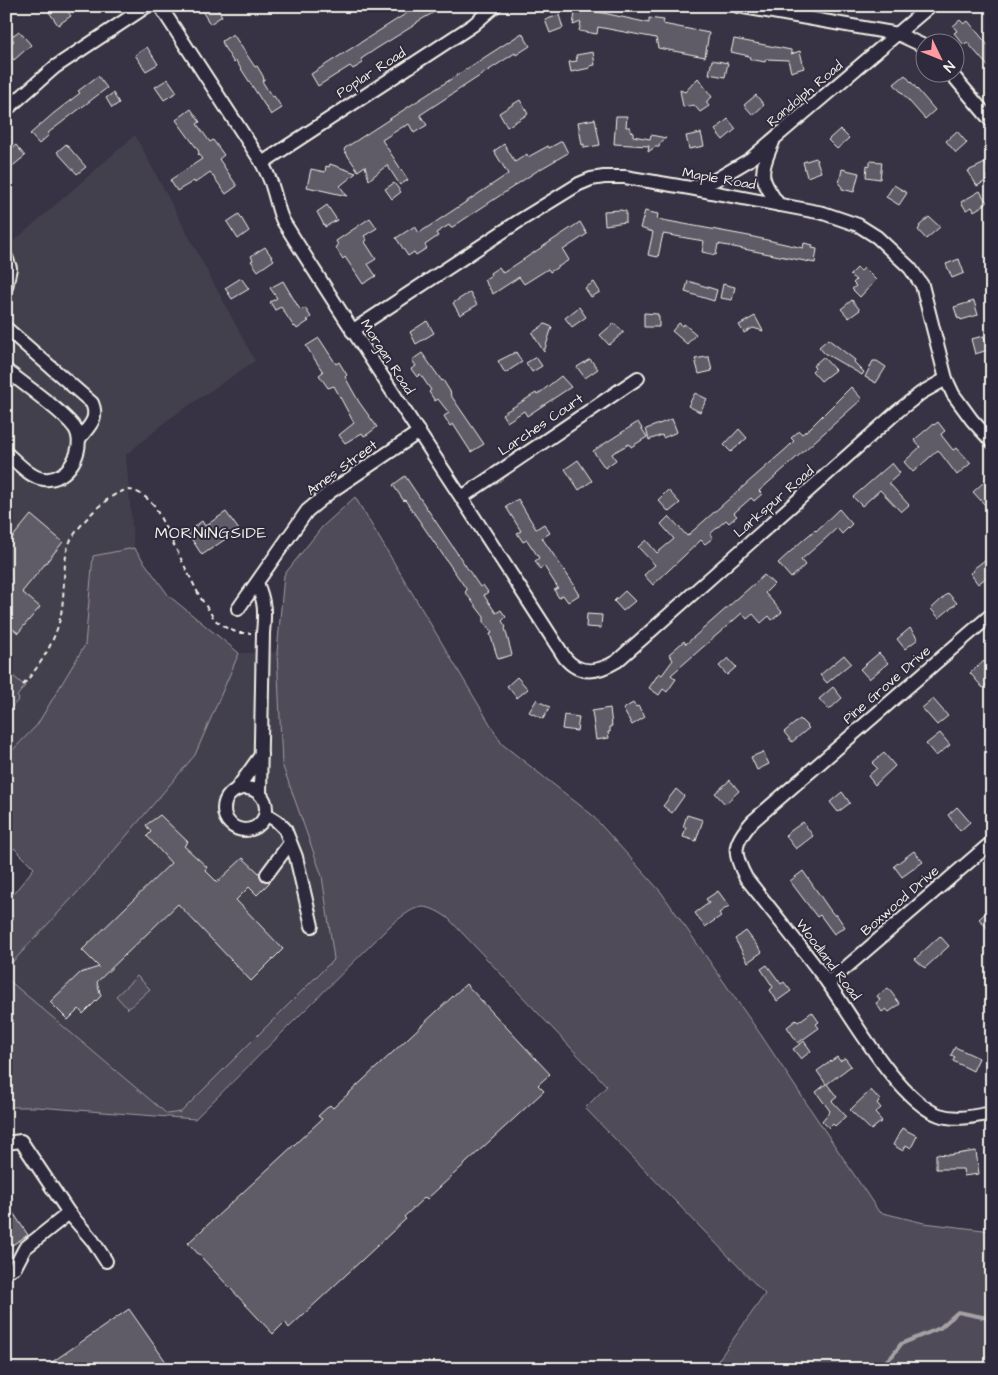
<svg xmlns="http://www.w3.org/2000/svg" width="998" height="1375" viewBox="0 0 998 1375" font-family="'Architects Daughter',sans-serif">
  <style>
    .built { fill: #433f4e }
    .green { fill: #504b59; stroke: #a29ea0 }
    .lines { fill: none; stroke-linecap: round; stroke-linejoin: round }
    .stream { stroke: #a6a2a4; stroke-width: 4 }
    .building { fill: #5f5c67; stroke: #f4f1e8 }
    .minor-casing { stroke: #f4f1e8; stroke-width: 16 }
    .path { stroke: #f4f1e8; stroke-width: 2; stroke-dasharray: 5 4; stroke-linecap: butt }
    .minor { stroke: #2f2a3d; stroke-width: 12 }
    .labels { text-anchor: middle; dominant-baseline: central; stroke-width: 4; stroke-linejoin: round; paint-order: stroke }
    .street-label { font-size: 14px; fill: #f4f1e8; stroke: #2f2a3d }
    .quarter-label { font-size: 16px; letter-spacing: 1px; fill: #f4f1e8; stroke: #2f2a3d }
  </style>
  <rect width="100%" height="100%" fill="#373244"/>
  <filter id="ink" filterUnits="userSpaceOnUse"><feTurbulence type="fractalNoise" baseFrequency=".02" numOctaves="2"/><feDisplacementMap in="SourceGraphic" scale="10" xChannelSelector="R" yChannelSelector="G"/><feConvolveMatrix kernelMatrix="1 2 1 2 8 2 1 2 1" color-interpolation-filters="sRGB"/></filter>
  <g filter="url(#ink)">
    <!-- built -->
    <g class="built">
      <polygon points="135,135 255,361 169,419 126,455 134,548 93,556 85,645 37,725 6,757 6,248"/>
      <polygon points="277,652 282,764 322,876 334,959 181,1112 167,1114 6,978 6,969 89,880 195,755 239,653"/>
    </g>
    <!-- green -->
    <g class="green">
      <path d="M 355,497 L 502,744 L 591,814 L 661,892 L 761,1035 L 879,1212 L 924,1223 L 992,1231 L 992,1369 L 712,1369 L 765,1294 L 585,1108 L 607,1086 L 448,918 C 422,900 416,906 392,924 L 195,1119 L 37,1107 L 6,1107 L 6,978 L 167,1114 L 181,1112 L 334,959 L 322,876 L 282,764 L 277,652 L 284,575 L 322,527 Z"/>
      <polygon points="134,548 169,596 239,653 195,755 89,880 6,969 6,903 34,868 14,848 6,856 6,757 37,725 85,645 93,556"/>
      <polygon points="13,676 25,686 17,696 19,699 9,710 6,707 6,677"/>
      <polygon points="137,976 150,989 128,1009 116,996"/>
    </g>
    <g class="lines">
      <!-- stream -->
      <polyline class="stream" points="877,1369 893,1355 901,1344 940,1328 958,1312 992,1319"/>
    </g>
    <!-- building -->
    <g class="building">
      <polygon points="58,6 64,6 71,16 58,25 49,12"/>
      <polygon points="199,6 216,6 222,16 210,24"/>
      <polygon points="418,6 445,6 417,22 417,23 413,26 376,49 361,59 363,63 353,69 350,66 318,86 311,74"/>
      <polygon points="576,7 649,23 649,18 664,20 663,24 709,33 705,57 658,48 656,38 598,27 597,34 579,31 581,22 573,25"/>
      <polygon points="559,15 563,28 550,33 545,20"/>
      <polygon points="960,20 964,24 968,21 992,50 992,71 967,42 964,45 954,33 957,31 953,26"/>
      <polygon points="19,31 31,45 14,60 6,51 6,48 14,41 11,37"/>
      <polygon points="522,33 530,46 516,55 515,53 420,115 427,125 414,133 409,124 404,127 404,126 382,140 408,180 400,185 387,165 369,180 365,166 358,171 344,150 345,148"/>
      <polygon points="233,34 255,67 257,66 263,76 264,80 262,81 272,97 274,96 282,108 271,115 236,61 234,63 224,47 222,41"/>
      <polygon points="734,39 791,50 791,54 800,51 804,68 791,72 788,60 766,59 765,62 750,59 749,56 731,52"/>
      <polygon points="147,47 158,64 146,71 135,55"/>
      <polygon points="593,52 595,65 590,66 590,68 571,72 569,62 577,61 576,55"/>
      <polygon points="712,60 728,63 725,77 709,74"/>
      <polygon points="905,75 935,110 925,119 894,84"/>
      <polygon points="98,76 107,88 48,133 49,135 39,144 30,134 54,113 80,93 78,91"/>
      <polygon points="698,78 712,97 706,102 709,106 700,112 694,105 683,107 680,90 685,92"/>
      <polygon points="168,79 177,92 164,100 155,87"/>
      <polygon points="113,93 119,103 112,108 106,98"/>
      <polygon points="756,95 764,105 753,115 744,105"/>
      <polygon points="520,100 528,114 507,127 499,113"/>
      <polygon points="191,109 200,122 197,124 210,142 213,140 224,155 219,159 237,186 226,194 210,172 195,183 194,181 177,191 170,180 202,159 198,154 199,153 198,150 176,120"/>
      <polygon points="616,116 627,116 626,127 630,127 630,131 633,132 633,136 650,139 651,135 666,138 660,143 659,147 655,147 648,152 649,146 614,144"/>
      <polygon points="595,119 600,145 584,148 584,144 582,145 578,122"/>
      <polygon points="728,119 736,129 723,140 715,130"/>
      <polygon points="840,129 849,138 837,149 828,140"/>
      <polygon points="957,131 967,143 956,153 946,141"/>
      <polygon points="701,133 704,146 689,149 686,136"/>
      <polygon points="562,141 568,153 537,171 451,228 449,225 436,233 438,236 425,245 427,248 416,255 414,252 408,256 396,238 415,226 419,233 508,174 494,151 504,144 515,162 527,154 528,157 548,146 549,148"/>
      <polygon points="6,143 12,148 16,145 25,156 10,168 6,163"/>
      <polygon points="66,144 86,167 77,174 57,152"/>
      <polygon points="816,158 821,172 807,177 803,162"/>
      <polygon points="870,161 882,162 880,179 866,177 867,165 870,166"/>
      <polygon points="985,163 992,174 986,177 988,180 977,186 968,171"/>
      <polygon points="330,164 356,173 340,186 347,196 307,187 311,169 325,172 326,166 329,167"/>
      <polygon points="842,169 859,173 854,192 842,189 842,187 839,184"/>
      <polygon points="394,183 401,192 392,199 385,189"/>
      <polygon points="894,185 907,193 899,205 886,197"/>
      <polygon points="980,191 987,203 974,211 972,207 966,210 961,202"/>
      <polygon points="327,205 337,220 325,227 317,212"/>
      <polygon points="620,210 626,211 626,222 605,225 604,211"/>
      <polygon points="645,211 658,214 657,219 749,236 803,248 804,243 813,245 812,248 817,249 815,263 718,244 716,255 702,252 704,241 663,234 658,257 648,255 653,232 640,228"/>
      <polygon points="239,214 249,231 238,239 227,222"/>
      <polygon points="929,217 940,227 926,239 918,230 920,227 919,226"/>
      <polygon points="370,218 377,228 364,236 367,240 365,242 376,259 368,264 376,276 363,284 345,257 343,259 336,248 338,245 336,241"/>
      <polygon points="580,222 587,234 563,250 569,260 550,272 548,269 524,284 519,277 493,294 484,280 491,275 490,273 499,267 503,273"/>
      <polygon points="265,247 274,260 258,271 251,261 253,260 251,256"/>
      <polygon points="959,259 964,273 952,278 946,264"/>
      <polygon points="857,268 861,271 864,268 876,280 860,297 852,289 856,286 853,283 856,280 850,275"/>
      <polygon points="241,278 249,289 232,299 225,288"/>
      <polygon points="283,281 299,308 301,310 305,308 311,317 307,320 309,321 297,329 295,326 294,327 281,307 275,310 270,302 277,298 270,288"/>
      <polygon points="688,281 717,290 714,301 685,292"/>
      <polygon points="594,282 600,292 591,297 585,288"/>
      <polygon points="723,284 735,287 732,300 720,298"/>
      <polygon points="470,292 477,305 460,315 453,303"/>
      <polygon points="852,300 860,310 849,318 841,309"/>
      <polygon points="974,301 978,315 961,320 960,318 958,319 954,307"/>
      <polygon points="579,307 586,317 572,327 565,318"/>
      <polygon points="644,313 658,314 658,316 659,316 659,327 644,327"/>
      <polygon points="755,316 763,331 753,328 744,333 739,325"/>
      <polygon points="427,321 434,333 416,344 410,332"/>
      <polygon points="614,323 624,332 609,345 600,335"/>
      <polygon points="679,323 683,326 684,324 696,334 687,344 672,331"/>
      <polygon points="545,324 552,327 544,352 532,333"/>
      <polygon points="984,336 988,350 975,354 971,339"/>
      <polygon points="319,338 336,364 339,362 347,375 345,377 359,402 377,427 368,434 364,436 362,433 345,443 339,435 354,423 334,386 328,388 319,375 323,372 306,346"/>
      <polygon points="828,339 855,360 854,362 864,372 862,375 824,353 819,347"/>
      <polygon points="516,352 522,362 505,373 498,361"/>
      <polygon points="422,353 442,381 443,380 451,393 450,394 484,444 471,452 453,424 450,426 444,416 449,413 438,399 435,401 429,392 431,390 420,374 417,377 411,369 416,366 412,360"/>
      <polygon points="536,357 542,366 532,372 526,363"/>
      <polygon points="706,357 709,357 712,371 699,374 695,359"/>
      <polygon points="823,357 835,370 821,381 812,371 815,368 813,366"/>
      <polygon points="590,359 598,369 585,378 577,367"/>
      <polygon points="873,361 877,361 886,367 876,383 865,377"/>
      <polygon points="561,376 571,387 527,416 524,411 507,422 502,414 536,393 537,395"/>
      <polygon points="851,387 862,399 759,491 762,494 754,501 751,498 734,513 737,516 729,523 726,520 710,534 713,538 705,544 701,540 653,585 644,575 655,565 638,547 646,540 657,553 674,539 661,524 669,516 687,536 787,448 794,441 791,438 799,431 802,434 811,427"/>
      <polygon points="695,393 707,399 700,412 688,406"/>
      <polygon points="672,419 677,432 663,438 662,435 649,440 646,429"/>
      <polygon points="638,422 647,437 631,447 629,444 613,453 612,454 616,460 605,468 593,451"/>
      <polygon points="938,422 945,431 941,434 942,436 953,450 957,448 971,463 957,475 938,450 913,472 904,462 920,447 914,440 933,424 934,425"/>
      <polygon points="739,429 747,438 731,452 724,445"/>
      <polygon points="578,460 592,481 579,490 565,469"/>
      <polygon points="892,463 900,473 889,483 909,505 901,512 880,490 862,506 853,497"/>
      <polygon points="405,476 480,587 483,585 488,592 484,595 485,597 496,613 501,610 506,617 502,621 506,627 505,628 512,655 498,659 490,634 492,633 484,622 484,617 465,592 467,590 405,500 404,501 393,485"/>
      <polygon points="984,482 992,492 992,509 987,504 985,505 973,492"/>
      <polygon points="668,490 680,503 669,512 658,500"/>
      <polygon points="518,499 536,529 544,524 550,533 542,538 575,586 574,587 579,595 568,602 563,595 559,598 554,590 558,588 544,566 540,569 535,561 539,558 527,540 523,542 517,533 521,531 506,507"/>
      <polygon points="839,509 852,524 842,534 837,528 824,540 801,560 805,565 791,578 778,563 803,540 815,530 816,531"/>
      <polygon points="226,512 239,530 202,555 187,532 202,521 205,526"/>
      <polygon points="31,515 63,542 22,592 40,607 18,633 6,623 6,545"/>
      <polygon points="985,560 992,569 992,573 978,584 970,573 974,571 973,569"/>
      <polygon points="764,575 774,584 765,593 782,612 772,620 769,616 761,623 753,614 747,619 742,613 671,675 676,679 667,692 663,689 659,695 649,688 659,673 662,675 673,660 669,654 684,641 686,644"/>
      <polygon points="625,591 635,601 623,611 614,601"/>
      <polygon points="948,593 957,603 939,618 931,609"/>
      <polygon points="587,614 602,615 601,628 586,627"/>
      <polygon points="910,628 918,639 905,649 897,639"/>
      <polygon points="879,653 888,663 869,679 860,669"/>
      <polygon points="844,655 851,663 827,683 820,675"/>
      <polygon points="728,658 736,667 727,675 719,666"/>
      <polygon points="984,661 992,670 992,680 983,688 970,673"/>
      <polygon points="517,677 528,689 517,698 507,686"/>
      <polygon points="833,687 842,698 829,710 819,699"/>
      <polygon points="537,699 540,702 550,707 543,719 529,712"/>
      <polygon points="933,699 948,716 937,725 922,708"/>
      <polygon points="633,703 636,707 638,706 645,717 632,725 623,709"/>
      <polygon points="610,708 612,726 610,726 610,732 608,732 609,738 596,740 592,711"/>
      <polygon points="564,715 579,717 577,731 562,729"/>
      <polygon points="800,719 809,728 792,742 784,732"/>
      <polygon points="940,733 950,745 936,756 926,744"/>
      <polygon points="763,752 769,764 757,770 751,757"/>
      <polygon points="884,753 895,766 875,785 868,776 877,768 872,763"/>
      <polygon points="730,780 739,791 725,804 715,793"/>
      <polygon points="676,789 684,796 672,813 663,806"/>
      <polygon points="842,792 850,803 838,812 830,802"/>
      <polygon points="957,807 970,822 960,831 948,815"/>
      <polygon points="160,815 188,842 184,846 207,867 205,870 217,882 243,858 259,873 262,880 270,882 257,895 249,887 236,900 283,949 251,981 178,904 97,982 101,996 83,1014 79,1009 68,1020 50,1002 80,973 99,967 82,950 171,863 147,836 151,832 146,825"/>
      <polygon points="687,815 703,820 696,841 683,837 686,827 683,827"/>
      <polygon points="803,822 813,836 796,849 785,835"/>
      <polygon points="914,851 923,862 902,877 894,866"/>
      <polygon points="803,871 830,910 835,916 836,914 845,927 834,934 820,915 817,917 790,881"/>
      <polygon points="718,891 729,906 719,913 721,916 705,927 695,913 709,903 706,899"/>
      <polygon points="992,907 992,933 979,919"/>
      <polygon points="746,931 762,952 748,962 735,939"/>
      <polygon points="940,936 949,946 925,968 915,959"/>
      <polygon points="767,965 781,984 784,982 791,991 777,1001 770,990 773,987 761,969"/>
      <polygon points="466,984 550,1074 538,1085 544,1091 427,1199 425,1197 404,1217 406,1219 289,1328 285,1322 273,1334 188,1243 322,1119 318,1116 330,1105 333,1108"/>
      <polygon points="888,988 900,1004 889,1012 886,1009 882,1012 876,1003 880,1000 877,996"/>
      <polygon points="812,1012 819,1022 816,1024 819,1028 798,1043 787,1027 796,1020 798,1022"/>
      <polygon points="804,1041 811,1051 801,1059 793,1049"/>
      <polygon points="955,1047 979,1058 973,1071 953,1061 955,1057 951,1055"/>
      <polygon points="837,1057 840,1061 845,1058 851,1066 827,1084 837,1097 832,1101 846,1116 835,1126 833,1124 829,1128 822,1121 830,1111 816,1092 826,1084 817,1071"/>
      <polygon points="871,1090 880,1100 877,1103 881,1108 875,1113 882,1121 871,1130 850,1110"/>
      <polygon points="902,1128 917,1136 911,1148 906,1145 903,1151 893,1145"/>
      <polygon points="976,1151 979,1174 964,1176 963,1169 936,1169 936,1154 949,1155"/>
      <polygon points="6,1202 28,1235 6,1249"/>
      <polygon points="129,1309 171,1369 42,1369"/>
    </g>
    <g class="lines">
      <defs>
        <g id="minor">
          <path d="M 160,6 L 262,163 C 266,171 271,180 273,189 C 277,201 278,211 283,221 C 375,368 472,512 565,658 C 580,676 599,672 617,661 L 898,411 L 921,393 L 946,379"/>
          <polyline points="738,6 898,34 926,47"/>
          <polyline points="950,72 992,122"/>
          <polyline points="6,110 55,67 147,6"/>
          <path d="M 773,142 C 759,173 759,178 779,205"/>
          <polyline points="262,163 473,25 495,6"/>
          <polyline points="693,187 715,180 749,160 930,6"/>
          <polyline points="6,257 10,268 6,287"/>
          <path d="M 6,328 L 92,403 C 99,419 89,426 79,439"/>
          <polyline points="352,331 519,221 579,184 591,179 604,177 625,177 690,188 823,213 858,225 877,237 910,268 922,285 946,379 953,394 972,420 992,442"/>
          <path d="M 6,370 C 22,383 68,415 76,430 C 86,450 67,482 44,479 C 30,478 16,461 6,453"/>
          <polyline points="462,497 638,378"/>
          <path d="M 257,583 C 265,602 265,612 263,633 L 260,794"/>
          <polyline points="238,609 307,511 330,492 419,432"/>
          <path d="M 992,614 L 753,821 C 733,843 732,852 746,878 C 774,913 801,947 828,983 C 853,1018 899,1101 939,1115 C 956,1121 975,1116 992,1113"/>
          <circle cx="245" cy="809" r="21"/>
          <polyline points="236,790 261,755"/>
          <polyline points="266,814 277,821 285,829 296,857 312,926"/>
          <polyline points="267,874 290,843"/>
          <polyline points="828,983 992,842"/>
          <polyline points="6,1143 21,1141 69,1213 93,1241 106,1261"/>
          <polyline points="6,1272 15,1267 25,1248 69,1213"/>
        </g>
      </defs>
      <!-- minor casing -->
      <use href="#minor" class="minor-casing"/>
      <!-- path -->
      <path class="path" d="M 23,685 C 38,668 51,648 58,626 C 66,601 62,575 67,550 C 70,532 109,491 128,490 C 138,490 147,498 154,505 L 200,597 L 215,620 L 228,629 L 239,633 L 251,633"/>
      <!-- minor -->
      <use href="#minor" class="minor"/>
    </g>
  </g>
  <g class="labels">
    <!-- street labels -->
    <g class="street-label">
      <text transform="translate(371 73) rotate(-33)">Poplar Road</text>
      <text transform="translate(805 94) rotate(-40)">Randolph Road</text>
      <text transform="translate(719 179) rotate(10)">Maple Road</text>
      <text transform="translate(387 357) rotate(57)">Morgan Road</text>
      <text transform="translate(541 425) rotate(-34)">Larches Court</text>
      <text transform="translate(342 468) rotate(-36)">Ames Street</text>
      <text transform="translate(774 502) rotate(-41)">Larkspur Road</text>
      <text transform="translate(887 685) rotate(-41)">Pine Grove Drive</text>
      <text transform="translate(900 901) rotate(-41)">Boxwood Drive</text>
      <text transform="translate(828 960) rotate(53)">Woodland Road</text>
    </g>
    <!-- quarter labels -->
    <g class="quarter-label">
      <text x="211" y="533">MORNINGSIDE</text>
    </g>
  </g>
  <!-- margin -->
  <rect width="998" height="1375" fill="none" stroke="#2f2a3d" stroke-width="25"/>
  <rect x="12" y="12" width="973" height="1350" fill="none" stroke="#f4f1e8" stroke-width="2" filter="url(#ink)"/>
  <!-- north arrow -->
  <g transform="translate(940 58) rotate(133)"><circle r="24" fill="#2f2a3d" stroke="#7e7a81"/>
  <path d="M0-4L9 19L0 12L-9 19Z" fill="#ff9aa2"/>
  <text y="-8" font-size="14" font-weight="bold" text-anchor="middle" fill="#f4f1e8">N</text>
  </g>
</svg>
